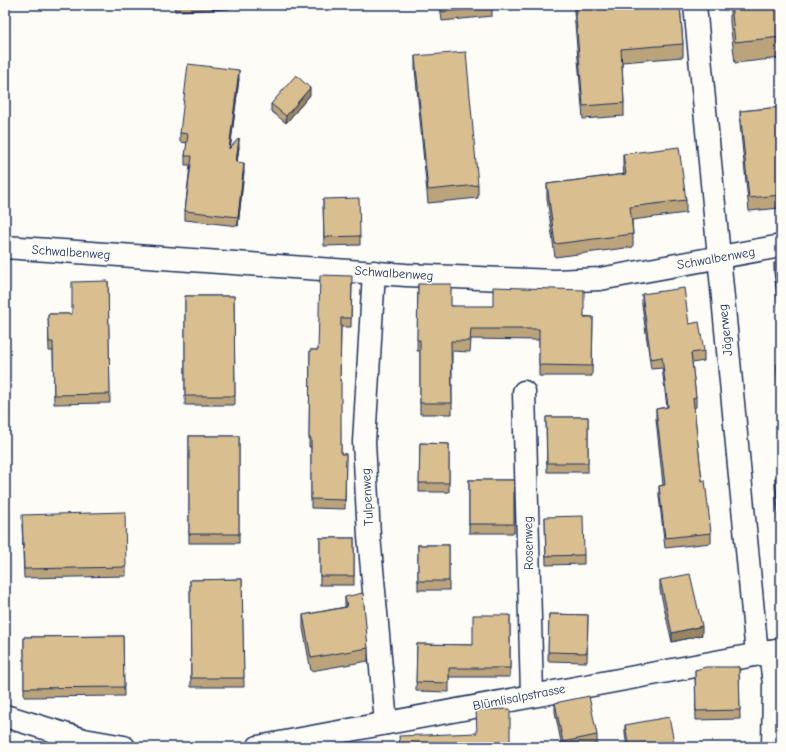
<svg xmlns="http://www.w3.org/2000/svg" width="786" height="752" viewBox="0 0 786 752" font-family="'Comic Neue',sans-serif">
  <style>
    .lines { fill: none; stroke-linecap: round; stroke-linejoin: round }
    .minor-casing { stroke: #1b2f5e; stroke-width: 25 }
    .minor { stroke: #fdfcf7; stroke-width: 22 }
    .wall { fill: #bba47b; stroke: #1b2f5e }
    .shaded-wall { fill: #988664; stroke: #1b2f5e }
    .building { fill: #d9bf8f; stroke: #1b2f5e }
    .labels { text-anchor: middle; dominant-baseline: central; stroke-width: 3; stroke-linejoin: round; paint-order: stroke }
    .street-label { font-size: 13px; fill: #1b2f5e; stroke: #fdfcf7 }
  </style>
  <rect width="100%" height="100%" fill="#fdfcf7"/>
  <filter id="ink" filterUnits="userSpaceOnUse"><feTurbulence type="fractalNoise" baseFrequency=".025" numOctaves="2"/><feDisplacementMap in="SourceGraphic" scale="8" xChannelSelector="R" yChannelSelector="G"/><feConvolveMatrix kernelMatrix="1 2 1 2 8 2 1 2 1" color-interpolation-filters="sRGB"/></filter>
  <g filter="url(#ink)">
    <g class="lines">
      <defs>
        <g id="minor">
          <polyline points="695,5 757,654"/>
          <polyline points="5,247 406,275 555,281 600,279 781,246"/>
          <polyline points="374,272 364,442 369,536 386,723"/>
          <polyline points="524,392 532,695"/>
          <polyline points="770,652 774,684 773,747"/>
          <polyline points="5,716 84,740 124,747"/>
          <polyline points="258,747 781,650"/>
        </g>
      </defs>
      <!-- minor casing -->
      <use href="#minor" class="minor-casing"/>
      <!-- minor -->
      <use href="#minor" class="minor"/>
    </g>
    <!-- wall -->
    <g class="wall">
      <polygon points="174,5 229,5 229,9 175,11"/>
      <polygon points="440,5 492,5 492,16 442,21"/>
      <polygon points="574,5 680,5 683,44 683,57 622,62 624,103 624,116 583,119 574,12"/>
      <polygon points="730,5 781,5 781,58 735,63 730,22"/>
      <polygon points="415,56 478,185 478,198 428,203 415,69"/>
      <polygon points="239,79 230,148 239,147 237,162 244,172 238,226 185,220 185,211 190,165 185,165 185,156 187,143 180,142 180,133"/>
      <polygon points="310,95 286,123 271,111 271,104"/>
      <polygon points="781,107 781,208 749,211 740,124 740,111"/>
      <polygon points="623,154 686,200 686,213 632,220 633,234 633,247 555,257 547,198 547,184 624,174 623,167"/>
      <polygon points="323,199 360,236 360,245 324,246"/>
      <polygon points="774,263 781,263 781,316 780,317 774,273"/>
      <polygon points="108,281 110,403 54,404 53,351 49,351 48,314 72,314"/>
      <polygon points="418,284 451,306 593,317 592,376 539,376 539,340 471,339 470,352 452,351 452,414 420,414 420,351 417,351"/>
      <polygon points="352,285 351,327 341,327 340,381 341,454 346,454 345,509 311,508 311,447 309,447 310,350 318,350"/>
      <polygon points="642,294 689,324 704,351 704,361 692,363 696,397 696,407 694,408 702,481 711,533 711,543 665,548 659,496 659,486 663,485 656,419 656,409 667,407 662,368 651,369 642,305"/>
      <polygon points="185,296 234,296 235,405 185,405"/>
      <polygon points="777,364 781,364 781,415 780,415 777,373"/>
      <polygon points="546,417 588,417 588,472 547,472"/>
      <rect x="189" y="436" width="50" height="107"/>
      <polygon points="420,443 449,444 449,492 419,492"/>
      <polygon points="781,477 781,519 778,520 775,487 775,478"/>
      <rect x="469" y="480" width="45" height="53"/>
      <polygon points="545,517 584,555 584,564 546,565"/>
      <polygon points="22,524 126,567 126,576 24,578"/>
      <rect x="320" y="538" width="34" height="47"/>
      <rect x="418" y="545" width="31" height="45"/>
      <polygon points="781,567 781,587 780,581 780,568"/>
      <polygon points="242,579 244,687 191,687 190,580"/>
      <polygon points="660,580 702,635 672,642 660,590"/>
      <polygon points="345,597 368,648 368,661 311,671 303,628 303,615 345,607"/>
      <polygon points="549,614 588,615 587,662 548,661"/>
      <polygon points="510,615 510,677 449,677 449,692 416,691 417,644 473,645"/>
      <polygon points="123,636 124,696 24,697 24,637"/>
      <polygon points="739,667 740,719 696,720 695,670"/>
      <polygon points="555,703 597,735 597,744 583,747 562,747 555,712"/>
      <polygon points="625,725 675,747 627,747 625,734"/>
    </g>
    <!-- shaded-wall -->
    <g class="shaded-wall">
      <polygon points="239,70 239,79 229,159 229,149"/>
      <polygon points="310,88 310,95 286,123 286,116"/>
      <polygon points="239,138 239,147 236,171 236,162"/>
      <polygon points="244,163 244,172 238,226 238,217"/>
      <polygon points="702,626 702,635 672,642 672,633"/>
    </g>
    <!-- building -->
    <g class="building">
      <polygon points="441,5 492,5 492,7 442,12"/>
      <polygon points="575,5 680,5 683,44 621,49 624,103 583,106"/>
      <polygon points="731,5 781,5 781,37 735,42"/>
      <polygon points="466,52 478,185 428,190 415,56"/>
      <polygon points="188,64 239,70 229,149 239,138 236,162 244,163 238,217 185,211 192,156 185,156 188,134 180,133"/>
      <polygon points="296,75 310,88 286,116 271,104"/>
      <polygon points="781,107 781,195 749,198 740,111"/>
      <polygon points="679,147 686,200 630,207 633,234 555,244 547,184 626,174 623,154"/>
      <polygon points="359,198 360,236 324,237 323,199"/>
      <polygon points="774,263 781,263 781,307 780,308"/>
      <polygon points="320,275 352,276 351,318 341,318 340,381 341,381 341,454 346,454 345,500 311,499 311,438 309,438 310,350 318,350"/>
      <polygon points="108,281 110,394 54,395 53,342 49,342 48,314 72,314 72,282"/>
      <polygon points="418,284 451,284 451,306 493,306 493,287 584,290 584,317 593,317 592,366 539,365 539,329 471,329 470,341 451,341 452,403 420,403 420,340 417,340"/>
      <polygon points="684,288 689,324 699,322 704,351 691,353 696,397 693,398 702,481 705,480 711,533 665,538 659,486 665,485 656,409 668,407 662,357 651,359 642,294"/>
      <polygon points="185,296 234,296 235,396 185,396"/>
      <polygon points="777,364 781,364 781,406 780,406"/>
      <polygon points="546,417 588,417 588,463 547,463"/>
      <rect x="189" y="436" width="50" height="98"/>
      <polygon points="420,443 449,444 449,483 419,483"/>
      <polygon points="781,477 781,510 778,510 775,478"/>
      <rect x="469" y="480" width="45" height="44"/>
      <polygon points="125,512 126,567 24,569 22,515"/>
      <polygon points="583,516 584,555 546,556 545,517"/>
      <rect x="320" y="538" width="34" height="38"/>
      <rect x="418" y="545" width="31" height="36"/>
      <polygon points="690,574 702,626 672,633 660,580"/>
      <polygon points="242,579 244,678 191,678 190,580"/>
      <polygon points="363,593 368,648 311,658 303,615 347,607 345,597"/>
      <polygon points="549,614 588,615 587,653 548,652"/>
      <polygon points="473,615 510,615 510,668 449,668 449,683 416,682 417,644 473,645"/>
      <polygon points="123,636 124,687 24,688 24,637"/>
      <polygon points="706,667 739,667 740,710 696,711 695,670"/>
      <polygon points="589,696 597,735 563,742 555,703"/>
      <polygon points="510,709 510,747 400,747 399,736 477,733 476,710"/>
      <polygon points="669,717 675,747 629,747 625,725"/>
      <polygon points="344,743 345,747 307,747 306,745"/>
    </g>
  </g>
  <g class="labels">
    <!-- street labels -->
    <g class="street-label">
      <text transform="translate(71 252) rotate(4)">Schwalbenweg</text>
      <text transform="translate(716 258) rotate(-10)">Schwalbenweg</text>
      <text transform="translate(394 273) rotate(4)">Schwalbenweg</text>
      <text transform="translate(725 330) rotate(-96)">Jägerweg</text>
      <text transform="translate(367 497) rotate(-93)">Tulpenweg</text>
      <text transform="translate(528 543) rotate(-91)">Rosenweg</text>
      <text transform="translate(519 697) rotate(-11)">Blümlisalpstrasse</text>
    </g>
  </g>
  <!-- margin -->
  <rect width="786" height="752" fill="none" stroke="#fdfcf7" stroke-width="20"/>
  <rect x="10" y="10" width="766" height="732" fill="none" stroke="#1b2f5e" stroke-width="1.5" filter="url(#ink)"/>
</svg>
